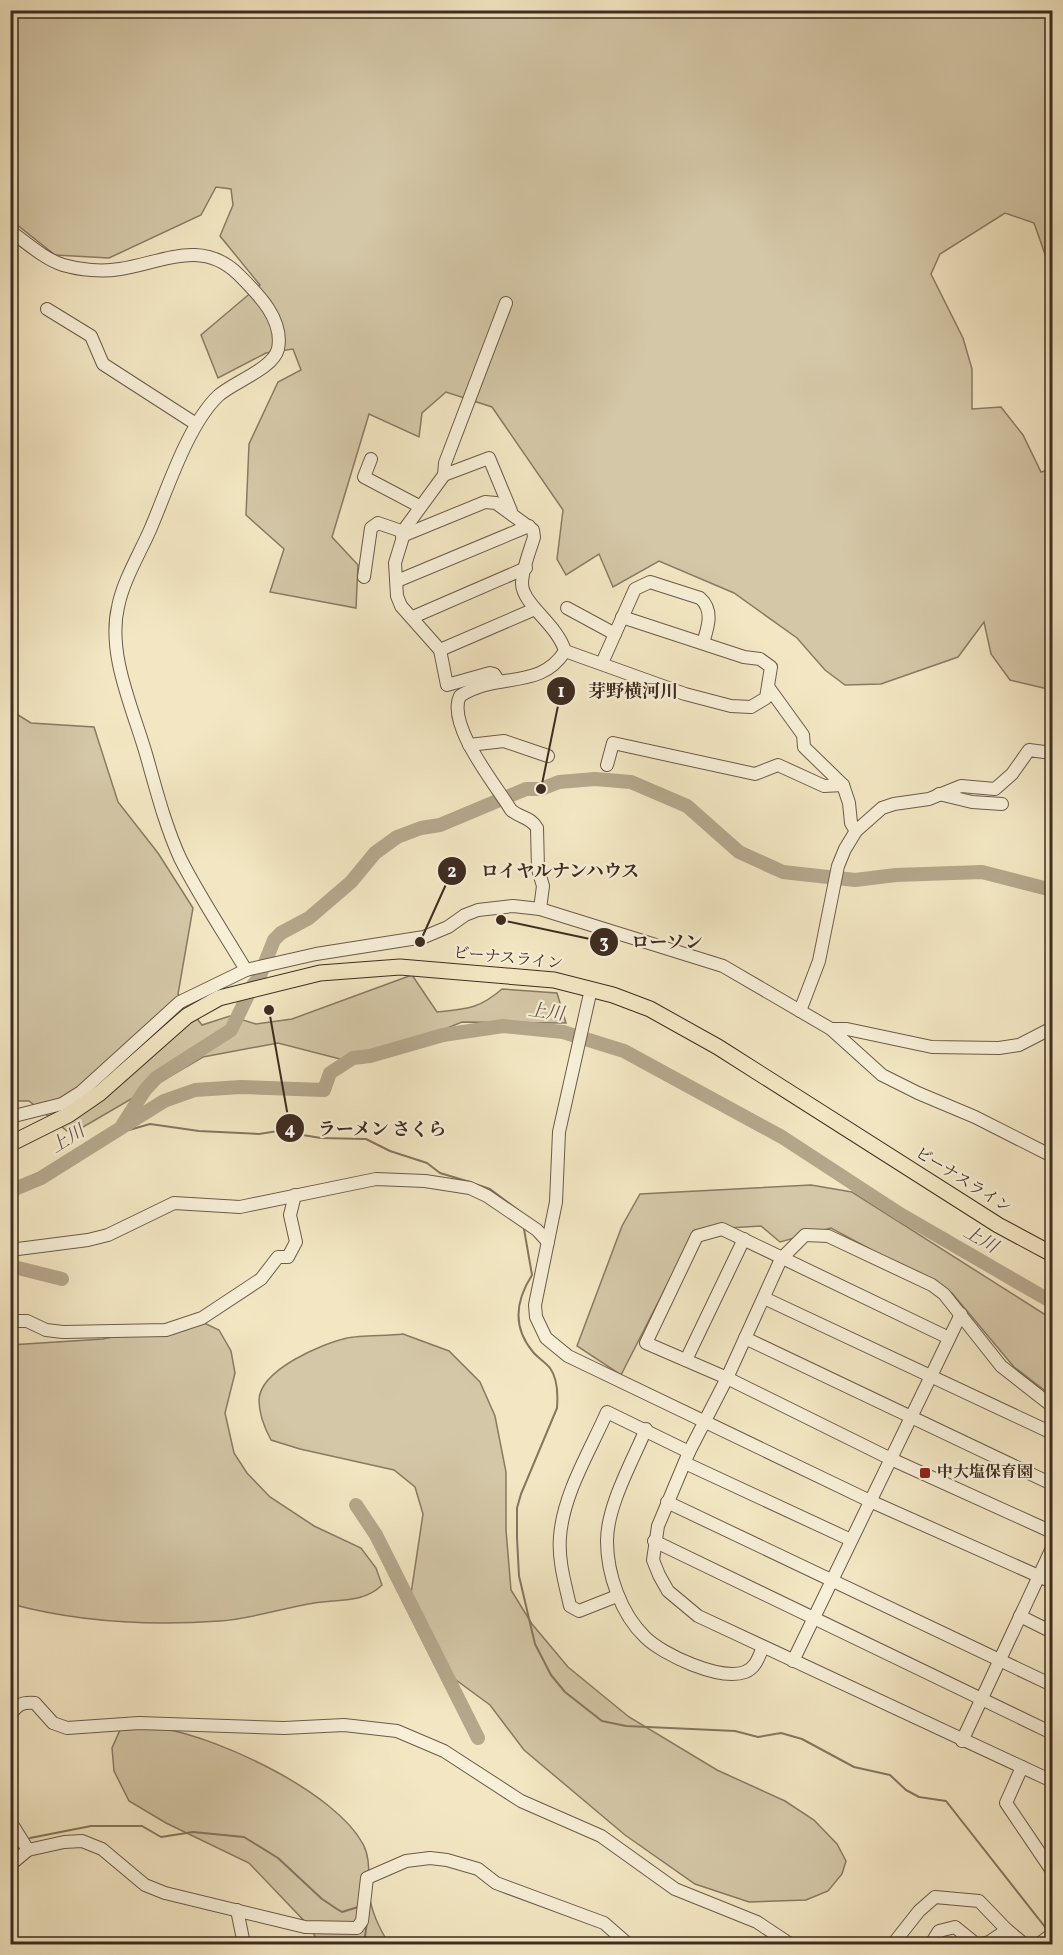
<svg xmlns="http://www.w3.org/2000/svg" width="1063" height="1955" viewBox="0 0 1063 1955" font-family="Vollkorn,'Noto Serif JP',serif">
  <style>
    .green { fill: #d4c7a7; stroke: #897a64; stroke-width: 1.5 }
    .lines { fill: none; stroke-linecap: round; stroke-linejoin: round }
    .stream { stroke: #857661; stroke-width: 2 }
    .river { stroke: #b5a78c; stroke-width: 14 }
    .minor-casing { stroke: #6b5b4a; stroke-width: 14 }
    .major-casing { stroke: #3e2c21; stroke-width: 17 }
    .minor { stroke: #f7efd8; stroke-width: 12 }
    .major { stroke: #f3e7c3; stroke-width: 15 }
    .poi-dot { fill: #8f2418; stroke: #f7efd8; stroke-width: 2 }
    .labels { text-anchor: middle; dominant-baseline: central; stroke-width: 4.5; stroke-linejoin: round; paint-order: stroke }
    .street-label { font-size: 16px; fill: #3e2c21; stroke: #f7efd8 }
    .poi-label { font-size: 16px; font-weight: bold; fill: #3e2c21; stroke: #f7efd8; text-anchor: start }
    .water-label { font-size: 18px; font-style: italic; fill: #625141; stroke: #f7efd8 }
    .leader { fill: none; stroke: #3e2c21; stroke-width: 2 }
    .callout-dot { fill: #3e2c21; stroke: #f7efd8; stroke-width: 2 }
    .mark-label { font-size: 18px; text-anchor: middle; font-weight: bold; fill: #fff }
    .callout-label { font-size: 18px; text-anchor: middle; font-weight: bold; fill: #3e2c21; stroke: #f7efd8; stroke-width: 4.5; stroke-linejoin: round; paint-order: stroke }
  </style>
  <rect width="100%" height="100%" fill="#f3e7c3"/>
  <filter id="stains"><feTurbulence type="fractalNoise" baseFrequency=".00333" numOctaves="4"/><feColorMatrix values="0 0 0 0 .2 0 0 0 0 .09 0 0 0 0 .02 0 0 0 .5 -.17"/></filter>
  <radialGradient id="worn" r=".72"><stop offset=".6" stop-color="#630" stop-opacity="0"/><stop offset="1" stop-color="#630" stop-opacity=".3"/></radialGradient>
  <!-- green -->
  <g class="green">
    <polygon points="10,11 1052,11 1052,274 1034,223 1005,213 940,254 931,274 963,338 972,369 972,409 1001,407 1023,435 1041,472 1052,469 1052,690 1010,680 991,654 984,622 958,657 881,684 845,685 825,670 797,638 734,593 659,561 613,587 599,554 566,575 557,559 563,510 492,407 446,392 422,413 419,437 369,414 332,537 358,565 356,608 270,592 284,549 246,515 249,444 278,382 301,370 293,349 266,353 218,378 201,335 260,285 220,236 233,205 231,189 216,187 201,215 109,258 55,255 11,220"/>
    <path d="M 10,710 L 31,723 L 94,727 L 118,802 L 158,853 L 193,908 L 178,994 L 202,1025 L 230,1016 L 256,1024 L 292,1019 L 412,975 L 437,1012 C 467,1009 479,1009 502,989 L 557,993 L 566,1023 L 462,1022 L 401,1047 L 340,1059 L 278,1043 L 203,1057 L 78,1130 L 67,1131 L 29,1101 L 11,1101 Z"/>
    <polygon points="811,1185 852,1192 1052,1319 1052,1396 1014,1367 952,1293 831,1228 780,1242 761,1226 695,1230 621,1375 577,1346 622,1226 640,1194"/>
    <path d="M 202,1322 L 219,1330 L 231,1351 L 235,1373 L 225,1413 L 234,1453 L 247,1473 L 270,1497 L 314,1526 L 361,1548 L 376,1568 L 382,1585 C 364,1603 339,1599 314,1603 C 283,1608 251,1619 220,1621 C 150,1626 78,1622 11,1604 L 10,1345 L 103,1339 L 145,1330 Z"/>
    <path d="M 403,1334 L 449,1351 L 480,1382 L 495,1416 L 506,1472 L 506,1530 L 511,1590 L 532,1624 L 568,1667 L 629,1717 L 717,1770 L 785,1801 L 814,1820 L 837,1844 L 846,1861 L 842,1874 L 828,1891 L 806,1900 L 749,1902 L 695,1884 L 625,1835 L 524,1750 L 490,1705 L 441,1669 L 420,1635 L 409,1607 L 423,1514 L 415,1487 L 394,1470 L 300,1449 L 271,1440 C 264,1427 259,1415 259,1400 C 260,1370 321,1344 347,1338 C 361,1335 387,1336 403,1334 Z"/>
    <path d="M 132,1729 C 143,1729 154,1728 165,1729 C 221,1739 335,1792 363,1844 C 372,1861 367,1880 370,1898 C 372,1914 381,1931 389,1944 L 319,1944 L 310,1927 L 249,1863 L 166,1823 L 129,1801 L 114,1771 L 112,1748 L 120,1730 Z"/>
  </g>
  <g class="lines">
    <!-- stream -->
    <g class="stream">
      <polyline points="119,1129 129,1130 150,1124 199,1131 259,1134 278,1131 321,1138 366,1139 390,1151 427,1163 440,1173 470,1182"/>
      <polyline points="475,1184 490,1189 518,1210"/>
      <path d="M 524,1229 L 532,1275 C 516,1300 512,1327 533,1352 C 538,1358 545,1362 550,1368 C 558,1379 558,1395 557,1408 L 521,1494 L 517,1508 L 517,1538 L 519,1576 L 535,1644 L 551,1675 L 565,1692 L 602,1721 L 626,1726 L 735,1731 L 758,1737 L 781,1733 L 802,1739 L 854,1767 L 890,1775 L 906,1790 L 919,1797 L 946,1801 L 1049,1932"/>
      <polyline points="30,1838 91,1826 142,1826 161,1837 193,1832 244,1837 278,1858 322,1899 337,1909 342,1912 358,1907"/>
      <polyline points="10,1848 18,1842"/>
      <polyline points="364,1944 369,1907"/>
    </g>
    <!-- river -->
    <g class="river">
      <polyline points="123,1124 145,1090 156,1078 231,1030 253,985 259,978 274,940 281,933 309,918 351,882 375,853 397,837 421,828 440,825 526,789 541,789 559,782 595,779 631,782 687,806 739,852 783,872 855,880 896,875 982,872 1052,890"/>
      <polyline points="10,1191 41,1178 164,1101 195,1090 241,1087 324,1090 330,1073 353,1058 370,1056 443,1035 503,1026 563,1032 624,1051 782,1137 900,1214 1052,1302"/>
      <polyline points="10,1266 62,1279"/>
      <polyline points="356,1505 376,1535 478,1738"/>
    </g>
    <defs>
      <g id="minor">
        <path d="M 10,231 C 26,242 44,259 63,265 C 80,270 102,272 120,269 C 161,263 201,238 238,274 C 258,294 284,319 278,349 C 273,369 233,382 218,396 C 187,426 167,491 150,530 C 139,555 123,581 118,607 C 107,654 133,709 146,754 C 156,789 165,825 180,858 C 199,896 224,933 246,970"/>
        <polyline points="47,309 91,336 103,364 196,424"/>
        <polyline points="371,459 364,477 419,506"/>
        <polyline points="444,475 489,458 511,511"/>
        <path d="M 402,536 L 485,502 L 496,503 L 533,530 L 534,537 C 530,551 522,569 522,584 C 523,605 557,624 565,651 C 540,691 497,671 460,696 C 446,725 496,785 511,810 C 520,818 531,817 537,828 L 538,869 L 543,886 L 540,909"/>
        <polyline points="364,577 371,528 378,523 404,532"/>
        <polyline points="397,581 529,526"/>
        <polyline points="567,608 615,634"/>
        <polyline points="413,617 526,568"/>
        <polyline points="440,650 535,609"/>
        <polyline points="565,651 685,694 731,706 751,707 766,698 771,667 760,659 744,657 622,617"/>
        <path d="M 602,663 L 635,589 L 650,582 L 700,598 C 714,610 708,627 703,643"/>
        <polyline points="498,680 494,674 490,673 447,685 440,650 401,606 397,596 395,563 406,527 444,475 445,463 506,303"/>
        <polyline points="769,688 803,735 804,747 843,785 849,803 851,823 856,831"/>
        <polyline points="469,745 504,741 548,756"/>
        <polyline points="607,765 613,743 755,774 778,765 824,786 843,785"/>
        <polyline points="939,794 972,802 1002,804"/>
        <polyline points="591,989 559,1132 556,1202 535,1305 536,1317 546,1338 568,1356 870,1501 1052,1582"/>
        <polyline points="800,1011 819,961 838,866 845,849 856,831 882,808 894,804 929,799 961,786 995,789 1012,774 1029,750 1052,753"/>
        <polyline points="831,1029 847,1029 932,1047 999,1048 1019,1045 1052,1028"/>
        <polyline points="10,1117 62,1104 81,1092 180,1002 246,970 316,954 424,937 448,927 465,915 478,910 513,906 540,909 723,966 831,1029 882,1075 918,1093 975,1117 1052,1156"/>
        <polyline points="10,1250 88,1240 108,1235 174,1203 240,1207 376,1179 425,1181 470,1188 487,1196 537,1230 548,1242"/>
        <polyline points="764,1298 1052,1433"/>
        <polyline points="10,1321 27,1321 46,1330 63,1332 166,1330 202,1318 261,1279 278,1257 288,1257 296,1242 290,1215 295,1195"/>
        <polyline points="745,1338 1052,1484"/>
        <polyline points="949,1338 722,1229 697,1236 646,1343 727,1378 891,1459 1052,1532"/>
        <polyline points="686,1360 744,1239"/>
        <polyline points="1052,1406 1001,1366 944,1294 932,1285 828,1236 805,1235 781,1259 727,1378 689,1452 658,1526 653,1560 659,1575 668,1591 698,1616 1052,1781"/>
        <path d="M 646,1429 C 632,1462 607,1506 607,1541 C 607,1574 621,1614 645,1637 C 663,1655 720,1681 745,1672 C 756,1668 759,1656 763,1647"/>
        <polyline points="685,1463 851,1540"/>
        <polyline points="667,1502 1052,1685"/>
        <polyline points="654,1541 1052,1733"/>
        <path d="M 617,1596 L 579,1611 L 570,1606 C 565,1583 558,1560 560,1537 C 563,1494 590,1451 607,1412 L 689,1452"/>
        <polyline points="1020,1616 1052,1632"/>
        <polyline points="793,1661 961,1314"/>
        <path d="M 10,1716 C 17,1704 22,1702 35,1703 L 53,1723 L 67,1728 L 139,1723 L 284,1728 L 344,1725 L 397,1731 L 444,1751 L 521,1801 L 601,1836 L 675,1889 L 757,1922 L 790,1944"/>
        <polyline points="962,1741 1052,1548"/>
        <polyline points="1022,1767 1006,1803 1052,1871"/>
        <polyline points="10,1821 28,1850"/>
        <polyline points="10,1865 28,1850 64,1842 82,1841 102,1849 145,1885 165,1893 305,1927 357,1928 362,1921 367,1878 406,1861 430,1858 447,1860 478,1869 496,1883 604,1923 628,1944"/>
        <polyline points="237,1910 244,1944"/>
        <polyline points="893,1944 919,1911 935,1897 979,1901 1007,1930"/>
        <polyline points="931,1944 939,1931 955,1927 976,1944"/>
        <polyline points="980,1944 989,1942 1007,1930 1024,1944"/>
        <polyline points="1039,1944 1052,1934"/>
      </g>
      <polyline id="major" points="10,1144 68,1115 100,1093 187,1016 219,998 320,973 400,967 554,980 613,995 650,1009 718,1047 998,1225 1052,1254"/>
    </defs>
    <!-- minor casing -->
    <use href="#minor" class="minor-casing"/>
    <!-- major casing -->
    <use href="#major" class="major-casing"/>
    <!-- minor -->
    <use href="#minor" class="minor"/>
    <!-- major -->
    <use href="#major" class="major"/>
  </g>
  <!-- markers -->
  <rect class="poi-dot" x="919" y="1467" width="12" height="12" rx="3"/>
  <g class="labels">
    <!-- street labels -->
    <g class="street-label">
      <text transform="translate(508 959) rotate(6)">ビーナスライン</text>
      <text transform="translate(963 1181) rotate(32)">ビーナスライン</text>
    </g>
    <!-- poi labels -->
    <g class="poi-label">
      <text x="937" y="1473">中大塩保育園</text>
    </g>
    <!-- water labels -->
    <g class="water-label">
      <text transform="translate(546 1013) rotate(7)">上川</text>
      <text transform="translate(68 1140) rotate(-32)">上川</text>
      <text transform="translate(980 1240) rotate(30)">上川</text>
    </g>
  </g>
  <!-- callouts -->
  <path class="leader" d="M541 789L561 691M420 942L452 871M501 920L604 942M269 1010L290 1128"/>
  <g class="callout-dot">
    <circle cx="541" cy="789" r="6"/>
    <circle cx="420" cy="942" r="6"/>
    <circle cx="501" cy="920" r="6"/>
    <circle cx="269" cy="1010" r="6"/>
    <circle cx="561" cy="691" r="15"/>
    <circle cx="452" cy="871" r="15"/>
    <circle cx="604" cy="942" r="15"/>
    <circle cx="290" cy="1128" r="15"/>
  </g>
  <g class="mark-label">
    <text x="561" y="697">1</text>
    <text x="452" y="877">2</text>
    <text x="604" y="948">3</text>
    <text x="290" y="1135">4</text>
  </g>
  <g class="callout-label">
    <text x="633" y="697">芽野横河川</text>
    <text x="560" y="877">ロイヤルナンハウス</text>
    <text x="667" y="948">ローソン</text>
    <text x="382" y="1135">ラーメン さくら</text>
  </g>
  <!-- margin -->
  <rect width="1063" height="1955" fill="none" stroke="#f3e7c3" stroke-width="36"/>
  <rect x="12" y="12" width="1039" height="1931" fill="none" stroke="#3e2c21" stroke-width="3"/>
  <rect x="18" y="18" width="1027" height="1919" fill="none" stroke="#3e2c21" stroke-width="1.5"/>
  <rect width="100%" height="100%" filter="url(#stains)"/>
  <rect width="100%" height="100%" fill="url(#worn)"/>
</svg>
